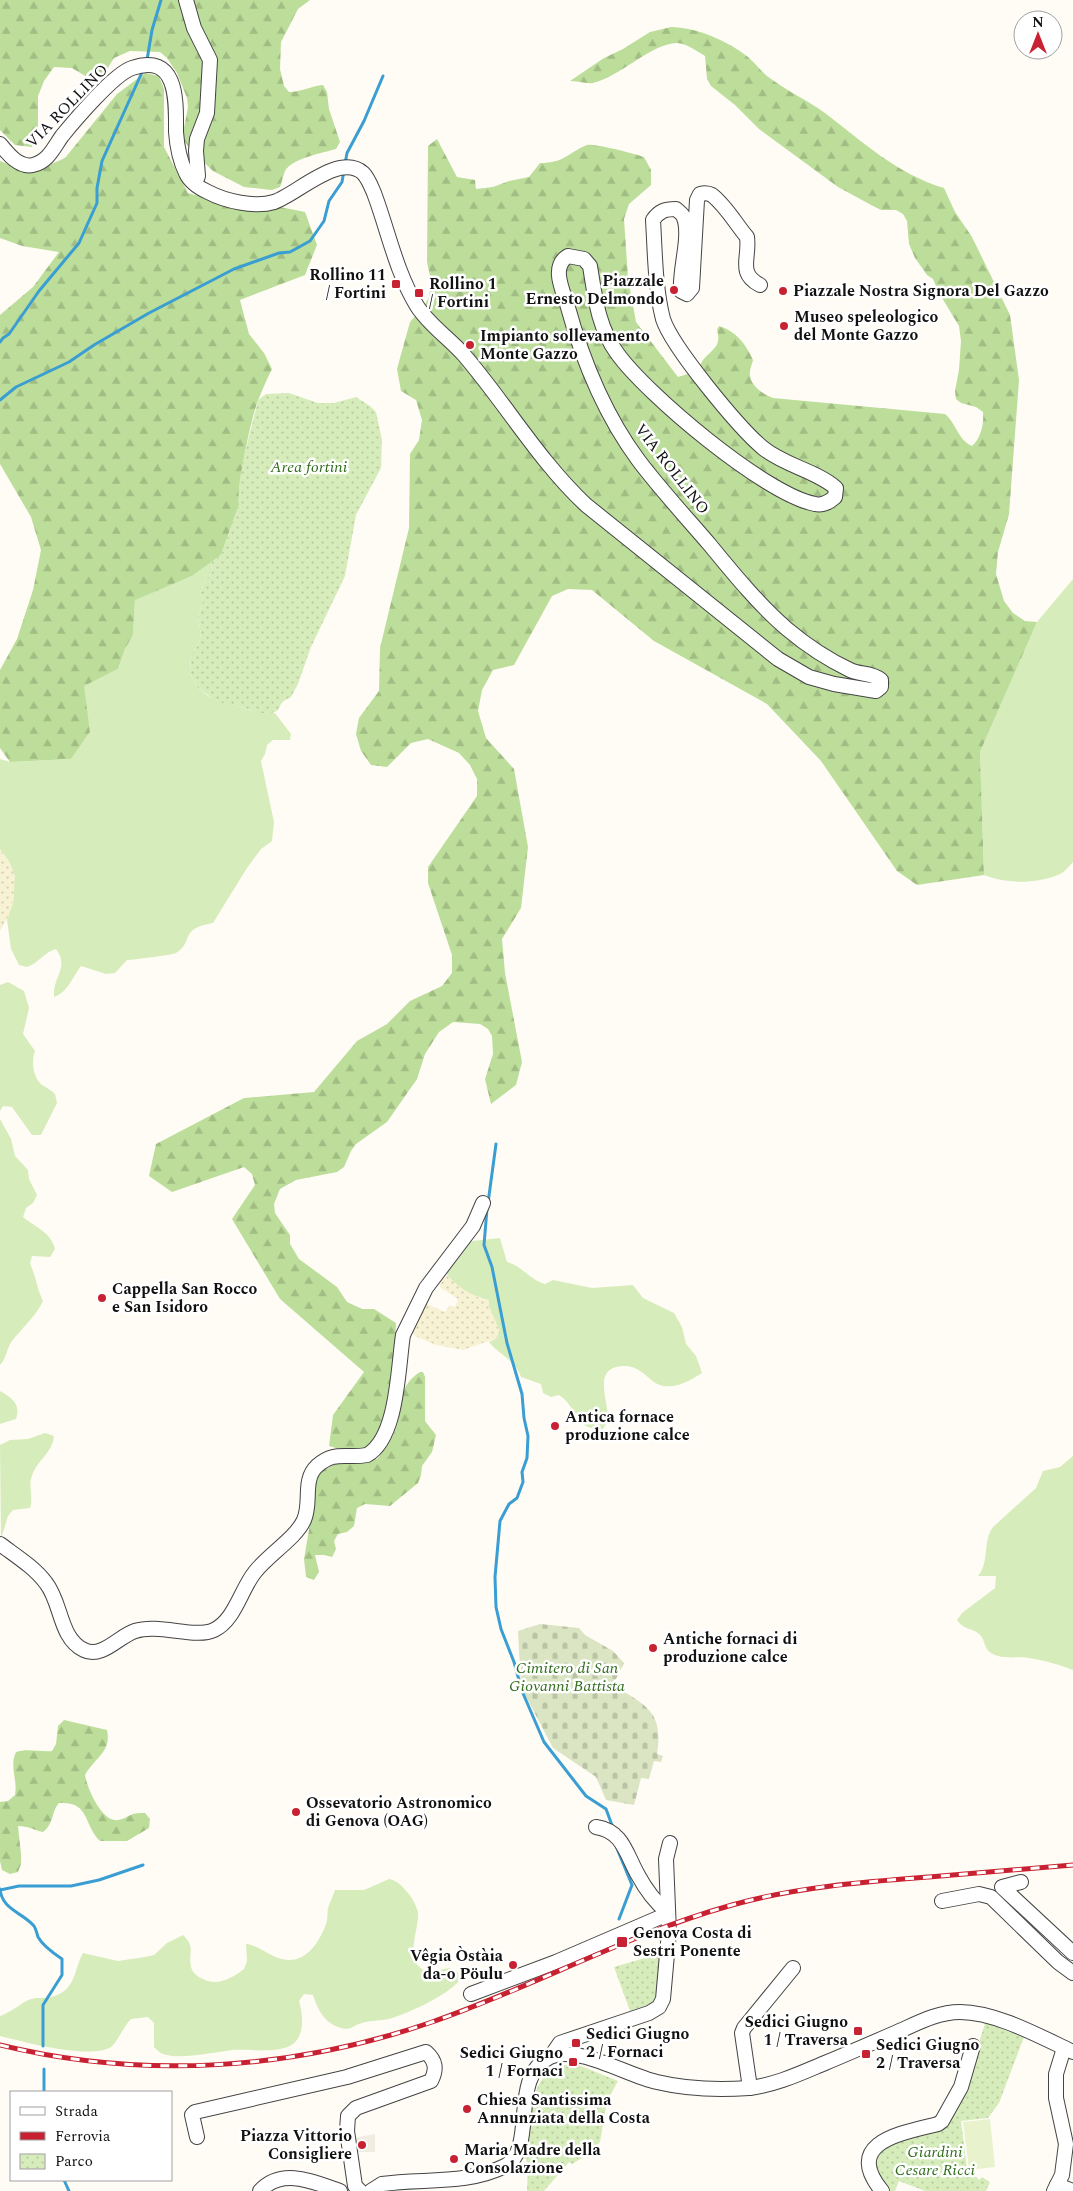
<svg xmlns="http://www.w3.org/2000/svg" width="1073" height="2191" viewBox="0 0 1073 2191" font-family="Spectral,serif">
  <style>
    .farmland { fill: url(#farmland-dots) }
    .grass { fill: #d7ecbb }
    .forest { fill: url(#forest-firs) }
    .cemetery { fill: url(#cemetery-stones) }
    .park { fill: url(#park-dots) }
    .pitch { fill: #e8f3ce }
    .plaza { fill: #f1ece1 }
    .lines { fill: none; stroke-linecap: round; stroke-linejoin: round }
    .stream { stroke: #3a9ed3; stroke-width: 3 }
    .minor-casing { stroke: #444; stroke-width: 16 }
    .minor { stroke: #fff; stroke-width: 14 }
    .rail-casing { stroke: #c82132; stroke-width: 5 }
    .rail { stroke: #fff; stroke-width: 3; stroke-dasharray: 9; stroke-linecap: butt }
    .poi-dot { fill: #c82132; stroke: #fff; stroke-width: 2 }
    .labels { text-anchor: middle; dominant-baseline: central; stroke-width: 5; stroke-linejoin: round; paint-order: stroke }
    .street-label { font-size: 16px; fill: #111; stroke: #fff }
    .poi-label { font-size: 16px; font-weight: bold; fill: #111; stroke: #fff; text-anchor: start }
    .park-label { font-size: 16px; font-style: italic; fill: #326d1d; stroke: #fff }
  </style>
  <defs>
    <pattern id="farmland-dots" width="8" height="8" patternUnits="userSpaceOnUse" patternTransform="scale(1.25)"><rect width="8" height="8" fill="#f7f2d3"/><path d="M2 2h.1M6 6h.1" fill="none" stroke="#d3ceb4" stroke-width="1.8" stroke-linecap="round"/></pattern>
    <pattern id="forest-firs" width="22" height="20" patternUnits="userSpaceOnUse" patternTransform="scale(1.25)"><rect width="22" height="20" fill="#bcde9a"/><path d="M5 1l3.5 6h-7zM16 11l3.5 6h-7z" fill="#a1bd84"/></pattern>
    <pattern id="cemetery-stones" width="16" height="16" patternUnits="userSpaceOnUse" patternTransform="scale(1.25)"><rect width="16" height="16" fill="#dbe4c3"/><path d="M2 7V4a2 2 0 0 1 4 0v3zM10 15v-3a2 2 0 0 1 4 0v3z" fill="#bbc3a6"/></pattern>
    <pattern id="park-dots" width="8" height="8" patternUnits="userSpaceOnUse" patternTransform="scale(1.25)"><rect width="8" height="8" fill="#d7ecbb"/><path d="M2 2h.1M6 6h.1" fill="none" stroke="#b8c9a0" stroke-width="1.8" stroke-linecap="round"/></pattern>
  </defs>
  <rect width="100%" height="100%" fill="#fffcf5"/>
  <!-- farmland -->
  <g class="farmland">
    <polygon points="0,849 9,861 15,876 15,886 11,912 0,931"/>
    <polygon points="447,1275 479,1298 489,1300 489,1306 499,1330 497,1338 463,1350 436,1345 415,1336 411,1329 423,1302 445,1312 450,1305 455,1307 458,1299 441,1288 439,1285"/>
  </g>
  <!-- grass -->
  <g class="grass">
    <path d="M 211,562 L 213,570 L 203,585 L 201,593 L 203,601 L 198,617 L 201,634 L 199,642 L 191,656 L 190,673 L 198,688 L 208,696 L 250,710 L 275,713 L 291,734 L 290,740 L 273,740 L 267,745 L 265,754 L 261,761 L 274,822 L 272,841 L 261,849 L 247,868 L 213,923 C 178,929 195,941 176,953 C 172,955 132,960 127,960 L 115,973 L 106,974 L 81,966 C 72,978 68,992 54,997 C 52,977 70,968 56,949 C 44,952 39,963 27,967 L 19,965 L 11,949 L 7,920 L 13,903 L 15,876 L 9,861 L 0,849 L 0,759 L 10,762 L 71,759 L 90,732 L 83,686 L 118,669 L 125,649 L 133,635 L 135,599 L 192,576 Z"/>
    <path d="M 1073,579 L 1073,862 C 1069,866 1064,873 1058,875 C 1036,884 1006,884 984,875 L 980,752 L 1037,622 Z"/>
    <path d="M 8,982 L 24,991 L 29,1008 L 23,1034 L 35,1051 C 31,1061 33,1078 42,1085 C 47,1088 51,1090 55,1094 L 57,1103 L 41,1135 L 32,1135 L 12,1107 L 3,1106 L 0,1111 L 0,985 Z"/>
    <path d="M 0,1119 L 11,1139 L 15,1156 L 28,1170 L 29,1179 L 37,1195 L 33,1203 L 26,1208 L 23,1217 C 35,1227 51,1232 55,1249 L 50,1257 L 32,1256 L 30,1264 C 36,1276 37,1289 43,1301 C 36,1316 22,1328 12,1341 C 6,1349 7,1358 0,1365 Z"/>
    <path d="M 500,1238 L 507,1262 C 522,1266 530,1280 545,1284 L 553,1280 L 592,1288 L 633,1285 L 643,1298 L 674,1313 L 682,1327 L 686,1344 L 696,1356 L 702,1373 C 685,1384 665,1394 649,1378 C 642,1372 635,1366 625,1366 C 588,1366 612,1406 607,1422 C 606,1425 604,1427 603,1429 C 572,1430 579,1408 559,1395 L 551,1397 L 543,1393 L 541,1384 L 521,1377 C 515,1359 500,1356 489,1342 L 497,1338 L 499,1330 L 489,1306 L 489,1300 C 470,1296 454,1285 443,1269 L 463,1242 Z"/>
    <path d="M 0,1391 C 12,1398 21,1404 16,1419 L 0,1424 Z"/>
    <path d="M 45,1433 L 54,1436 C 52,1453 39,1459 33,1473 C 27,1485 34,1496 30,1508 L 13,1510 L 8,1516 L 1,1539 L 0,1445 L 10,1440 L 28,1439 Z"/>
    <path d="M 1073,1456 L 1073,1670 C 1060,1665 1043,1660 1029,1658 C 1016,1656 1002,1660 991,1653 C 983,1648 986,1640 979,1634 C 971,1627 965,1631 957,1620 L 962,1613 L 995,1588 L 996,1576 L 978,1576 C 990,1562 982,1542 993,1527 L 1036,1488 L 1043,1471 L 1060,1467 Z"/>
    <path d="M 389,1879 C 398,1881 401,1885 407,1892 C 412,1897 416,1905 418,1912 C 420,1928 403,1960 424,1970 C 431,1973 443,1969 450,1968 L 458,1972 L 459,1981 C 446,1996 409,2013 389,2019 C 380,2021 371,2020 362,2023 C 354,2025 350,2031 341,2028 C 324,2023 318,2010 313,1995 L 304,1994 L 299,2001 C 303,2014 305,2035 293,2044 C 280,2054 248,2049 232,2050 C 216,2052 182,2059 167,2055 C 161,2054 158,2051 154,2047 L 154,2023 L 148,2017 L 131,2019 C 123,2027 117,2043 111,2047 C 90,2060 24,2042 0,2036 L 0,2016 C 12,2012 22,2002 31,1999 C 38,1997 47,1999 54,1996 C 76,1990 74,1969 83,1953 L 118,1961 L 145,1957 L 154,1955 L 167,1943 L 183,1935 C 196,1947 188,1953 191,1967 C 192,1972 197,1976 201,1978 C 216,1987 231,1979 244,1969 L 247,1961 L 246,1944 C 258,1945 269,1956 282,1959 C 305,1965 319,1943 326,1924 C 328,1919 327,1913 328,1908 C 330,1902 333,1896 335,1890 L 364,1890 Z"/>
  </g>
  <!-- forest -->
  <g class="forest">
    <path d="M 0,0 L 310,0 L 298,9 L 281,42 L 280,69 L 284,86 L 289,92 C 301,92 311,86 323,85 L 327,92 L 329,109 L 340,142 L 336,149 C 323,153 292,158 285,171 C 283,176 282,182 280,187 L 272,190 L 244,187 L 213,171 L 190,149 L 185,142 L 183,133 L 188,107 L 187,98 L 177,73 L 167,58 L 160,52 L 130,51 L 114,58 L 104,74 L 87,77 L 72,68 L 54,67 L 44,81 L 38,96 L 38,131 L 32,147 L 15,145 L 0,130 Z"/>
    <path d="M 671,27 C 696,27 728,41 748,57 C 755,63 760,70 767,76 C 785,90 807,100 825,113 C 863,142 897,174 944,188 L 955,212 L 972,237 L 1010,315 L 1019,380 L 1009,514 L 998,552 L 996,574 L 1004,601 L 1013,613 L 1025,621 L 1037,622 L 980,752 L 984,875 L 917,885 L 897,871 L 821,761 L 767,704 L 654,641 L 592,590 L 568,589 L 552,596 L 514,665 L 493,670 L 482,690 L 478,711 L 486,738 L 514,769 L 528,847 L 521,908 L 502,939 L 505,973 L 522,1062 L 516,1085 L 491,1104 L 485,1079 L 493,1054 L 492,1036 L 488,1029 L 480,1024 L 453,1022 L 439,1032 L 425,1054 L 417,1079 L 387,1122 L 356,1144 L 351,1151 L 344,1167 L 337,1172 L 296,1180 L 280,1189 L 274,1204 L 275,1213 L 290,1235 L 290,1244 L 299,1259 L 337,1287 L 347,1302 L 362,1309 L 374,1309 L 396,1323 C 395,1352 393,1435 363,1449 C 352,1454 340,1449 329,1446 L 333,1415 L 364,1372 L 280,1299 L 232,1219 L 255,1185 L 252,1174 L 244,1167 L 172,1192 L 149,1176 L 156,1144 L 244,1098 L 314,1092 L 357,1041 L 387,1024 L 410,1001 L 442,986 L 452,973 L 452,955 L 428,883 L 428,867 L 477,796 L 477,779 L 470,765 L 459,753 L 428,739 L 411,743 L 387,767 L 371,765 L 361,751 L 356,734 L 359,718 L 379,691 L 380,648 L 409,528 L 410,454 L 419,440 L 422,420 L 416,400 L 401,391 L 397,369 L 410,322 L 423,308 L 429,297 L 431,281 L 427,262 L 428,146 L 437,139 L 457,177 L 475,180 L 476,189 L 493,187 L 509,181 L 529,177 L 540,163 C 565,163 567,153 587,145 C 593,143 636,154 644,157 L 651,170 L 651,185 L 629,204 L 624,219 L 628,278 L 636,322 L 678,377 L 697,371 C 699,368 701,363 703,360 C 712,349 722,347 717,330 L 719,326 C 736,331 746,344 753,360 C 752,364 749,371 750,376 C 752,387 763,394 773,398 L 945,414 C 956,423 958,440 972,446 C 981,438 984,424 983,412 L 976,407 L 961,403 L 956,399 L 955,391 L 959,370 L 961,341 L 959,326 L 939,293 L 933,279 L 927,275 L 915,258 L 909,244 L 907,221 L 903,214 L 896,210 L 881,210 L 873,206 L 838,187 L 759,129 L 735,105 L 711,86 L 707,79 L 705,56 C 698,52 686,43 677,43 C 650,44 620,77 593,83 C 586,84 577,81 570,81 L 604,58 L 623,49 L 650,32 Z"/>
    <path d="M 145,73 L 159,76 L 164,89 L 164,147 L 188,193 L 233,206 L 275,206 L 305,212 L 317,245 L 305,275 L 240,300 L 249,334 L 264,353 L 272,369 C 267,379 263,388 259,398 C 251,416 237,486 239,505 L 221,555 L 192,576 L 135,600 L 133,635 L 125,649 L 118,669 L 84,686 L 90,732 L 71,759 L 10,762 L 0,748 L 0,670 L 17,639 L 33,590 L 41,550 L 31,517 L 0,464 L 0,315 L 33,287 L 59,252 L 22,246 L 0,238 L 0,161 L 31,173 L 65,158 L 117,94 Z"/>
    <path d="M 420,1372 L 423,1372 L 425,1377 L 425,1421 L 436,1435 L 432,1452 L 422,1466 L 421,1475 L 418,1483 L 390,1506 L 365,1504 L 357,1508 L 354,1526 L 347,1532 L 338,1534 L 334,1541 L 336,1549 L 332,1557 L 324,1555 L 315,1555 L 319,1572 L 314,1580 L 306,1577 L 304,1559 L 312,1512 L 311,1503 L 317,1478 L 322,1471 L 338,1463 L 377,1459 C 386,1449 393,1438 397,1425 C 404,1402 397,1387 420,1372 Z"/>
    <path d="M 64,1720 L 107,1730 C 112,1752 94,1758 85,1775 C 87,1788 102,1823 118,1820 C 129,1818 129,1812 145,1813 L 150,1819 L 149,1828 L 127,1841 L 100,1841 C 83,1824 90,1801 59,1803 C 51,1812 54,1824 43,1832 C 34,1830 28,1826 18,1826 L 21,1854 L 21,1864 L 18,1872 L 10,1874 L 2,1870 L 0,1861 L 0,1802 L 8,1801 L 15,1795 C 18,1780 9,1767 16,1752 C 27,1748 39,1752 52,1751 L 56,1744 L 58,1726 Z"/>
  </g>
  <!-- cemetery -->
  <path class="cemetery" d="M 540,1624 L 579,1628 L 585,1635 L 613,1651 L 624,1663 L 613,1685 C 645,1705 664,1711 657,1754 L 663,1756 L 661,1762 L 654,1761 L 649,1779 L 641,1778 L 634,1805 L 606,1800 L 596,1777 L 553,1748 L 521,1687 L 518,1631 Z"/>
  <!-- park -->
  <g class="park">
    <path d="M 289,393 L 318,403 L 334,403 L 356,397 L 370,406 L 376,412 L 382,440 L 381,468 L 356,515 L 345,576 L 311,647 L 298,684 L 291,697 L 282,702 L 278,710 C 264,721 236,701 219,703 L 198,688 L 190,673 L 191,656 L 199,642 L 201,634 L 198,617 L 203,601 L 201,593 L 203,585 L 213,570 L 211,562 L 221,555 L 239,505 C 236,478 252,427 258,400 L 266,394 Z"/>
    <polygon points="662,1953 655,2002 630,2011 614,1967"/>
    <path d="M 985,2023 L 1024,2037 L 999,2103 L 988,2118 L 961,2121 L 967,2168 L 979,2180 L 982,2177 L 990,2182 L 986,2191 L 925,2191 L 899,2181 L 895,2191 L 890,2191 C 885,2182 877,2175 874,2164 C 870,2143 927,2133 942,2128 L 974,2059 Z"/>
    <path d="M 576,2064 L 618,2081 L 607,2101 L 600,2142 L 592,2152 L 572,2164 L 569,2162 L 544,2191 L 527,2191 L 528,2168 L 526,2159 L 522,2157 C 534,2122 524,2064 576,2064 Z"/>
  </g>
  <!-- pitch -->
  <polygon class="pitch" points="990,2119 995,2167 969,2170 963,2122"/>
  <!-- plaza -->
  <polygon class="plaza" points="375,2134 375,2152 350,2152 348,2139"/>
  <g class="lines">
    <!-- stream -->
    <g class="stream">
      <polyline points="147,60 152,30 161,0"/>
      <polyline points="345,164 347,153 364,121 383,76"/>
      <polyline points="0,342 3,338 9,334 39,291 79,243 97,203 97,188 102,161 143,70"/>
      <polyline points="0,400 16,387 69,362 94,345 149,313 234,269 279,253 290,252 310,241 324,221 329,201 342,182 344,170"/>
      <polyline points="488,1203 496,1144"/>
      <polyline points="487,1209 484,1245 492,1267 507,1343 522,1394 524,1418 528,1436 527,1458 522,1472 523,1482 517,1498 509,1504 500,1521 495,1577 496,1607 501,1629 514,1662 522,1691 544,1742 586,1796 606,1809 613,1828"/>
      <polyline points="616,1846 632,1885 619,1919"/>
      <path d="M 0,1889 C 2,1910 22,1912 34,1926 C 36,1929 37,1934 38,1937 C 43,1946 53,1953 62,1959 L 62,1975 L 43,2005 L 43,2046"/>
      <polyline points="0,1890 19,1886 71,1886 99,1880 143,1865"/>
      <polyline points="44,2069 44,2092"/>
      <polyline points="64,2180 69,2191"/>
    </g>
    <defs>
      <g id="minor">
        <polyline points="186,0 194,28 210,60 207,113 197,139 196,151 198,176 195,183"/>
        <path d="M 0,144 C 8,154 19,168 33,165 C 48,162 54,147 62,136 C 75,120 114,74 132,68 C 179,52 176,103 176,132 C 177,146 180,161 186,173 C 190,182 199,188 208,192 C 225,201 255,208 274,202 C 296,195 339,152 363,173 C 368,178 371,186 374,193 C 388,230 396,272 417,306 C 429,325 449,338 464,355 C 506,404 539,461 586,505 L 778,659 L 809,677 L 834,684 L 876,691 L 881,687 L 881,680 C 871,672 860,675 850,670 C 827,659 806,645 787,629 C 759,605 733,573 710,545 C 686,517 661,490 639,461 C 604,414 582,359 567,304 C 562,289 551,266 568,256 L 584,259 L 590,266 C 595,297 598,327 617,353 C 646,394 766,495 815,504 C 823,506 829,502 835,497 L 836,488 C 815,470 785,466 763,448 C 739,428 672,347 663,319 C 655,288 655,252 653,220 C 659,211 665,209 676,209 C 679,212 683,214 684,218 C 691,236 679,271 681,291 L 687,294 L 692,288 L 697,200 L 700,194 C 704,193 708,193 712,195 C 726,206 736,224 747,237 C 750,258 737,273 760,285"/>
        <path d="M 0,1544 C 16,1556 34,1567 46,1583 C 62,1603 59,1638 84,1650 C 102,1659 119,1636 135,1631 C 159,1623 195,1639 214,1630 C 235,1620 241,1589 255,1572 C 268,1555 296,1538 304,1520 C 312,1502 302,1480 317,1466 C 335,1450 346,1459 367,1455 C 398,1438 398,1366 403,1335 L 426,1288 L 473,1226 L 483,1203"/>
        <path d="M 596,1827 C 623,1831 626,1854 638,1875 C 646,1890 654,1901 667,1912"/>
        <polyline points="1021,1882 1002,1887 1073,1953"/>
        <polyline points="942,1901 979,1894 991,1897 1058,1962 1073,1973"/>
        <polyline points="471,1994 556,1962 663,1916 667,1912"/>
        <polyline points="551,2056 560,2043 649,2013 659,2007 663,1999 669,1932 666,1859 670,1843"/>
        <polyline points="750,2088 742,2033 744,2028 793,1968"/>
        <path d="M 197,2137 L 192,2115 L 195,2112 L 347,2077 L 426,2052 C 436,2061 437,2069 431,2081 L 356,2108 L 348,2116 L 347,2131 L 355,2186 L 360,2191"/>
        <polyline points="1057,2185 1073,2191"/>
        <path d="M 260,2191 C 282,2167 314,2182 340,2191"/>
        <path d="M 371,2191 L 382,2184 C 422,2178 467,2185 505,2166 C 538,2149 508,2077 550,2057 C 577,2044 628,2076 657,2082 C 686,2089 720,2090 749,2088 C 776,2085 801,2073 825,2063 C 849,2053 872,2043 895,2033 C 916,2024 937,2012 960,2012 C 996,2012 1041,2037 1073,2052"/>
        <path d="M 882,2191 C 842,2142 902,2133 938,2124 L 942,2121 L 961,2087 L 973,2046"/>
        <polyline points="1054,2191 1062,2175 1066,2144 1056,2098 1056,2074 1064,2048"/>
      </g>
    </defs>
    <!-- minor casing -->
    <use href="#minor" class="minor-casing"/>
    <!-- minor -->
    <use href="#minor" class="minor"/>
    <defs>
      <path id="rail" d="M 0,2045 C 143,2080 293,2070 432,2022 C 533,1987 628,1934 732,1905 C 796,1887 863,1882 929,1877 C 977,1873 1025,1869 1073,1865"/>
    </defs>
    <!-- rail casing -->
    <use href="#rail" class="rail-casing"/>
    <!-- rail -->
    <use href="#rail" class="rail"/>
  </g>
  <!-- markers -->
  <g class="poi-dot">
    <rect x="391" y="279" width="10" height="10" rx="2.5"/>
    <circle cx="674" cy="290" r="5"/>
    <circle cx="783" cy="291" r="5"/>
    <rect x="414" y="288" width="10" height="10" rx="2.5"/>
    <circle cx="784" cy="326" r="5"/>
    <circle cx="470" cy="345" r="5"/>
    <circle cx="102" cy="1298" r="5"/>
    <circle cx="555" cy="1426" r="5"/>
    <circle cx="653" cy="1648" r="5"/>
    <circle cx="296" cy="1812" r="5"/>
    <rect x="616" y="1936" width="12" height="12" rx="2.5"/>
    <circle cx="513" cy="1965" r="5"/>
    <rect x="853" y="2026" width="10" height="10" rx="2.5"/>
    <rect x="571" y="2038" width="10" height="10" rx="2.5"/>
    <rect x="861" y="2049" width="10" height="10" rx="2.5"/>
    <rect x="568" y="2057" width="10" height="10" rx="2.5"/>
    <circle cx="467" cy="2109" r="5"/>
    <circle cx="362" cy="2145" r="5"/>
    <circle cx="454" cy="2159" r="5"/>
  </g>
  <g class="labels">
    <!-- street labels -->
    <g class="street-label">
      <text transform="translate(67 106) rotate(-46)">VIA ROLLINO</text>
      <text transform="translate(672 469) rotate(52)">VIA ROLLINO</text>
    </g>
    <!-- poi labels -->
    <g class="poi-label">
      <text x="386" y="275" text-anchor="end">Rollino 11<tspan x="386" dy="18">/ Fortini</tspan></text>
      <text x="664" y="281" text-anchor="end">Piazzale<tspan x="664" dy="18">Ernesto Delmondo</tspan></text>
      <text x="429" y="284">Rollino 1<tspan x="429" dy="18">/ Fortini</tspan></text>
      <text x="793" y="291">Piazzale Nostra Signora Del Gazzo</text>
      <text x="794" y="317">Museo speleologico<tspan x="794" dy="18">del Monte Gazzo</tspan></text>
      <text x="480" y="336">Impianto sollevamento<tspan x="480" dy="18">Monte Gazzo</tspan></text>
      <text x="112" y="1289">Cappella San Rocco<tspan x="112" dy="18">e San Isidoro</tspan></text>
      <text x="565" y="1417">Antica fornace<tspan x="565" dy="18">produzione calce</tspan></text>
      <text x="663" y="1639">Antiche fornaci di<tspan x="663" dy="18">produzione calce</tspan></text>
      <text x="306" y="1803">Ossevatorio Astronomico<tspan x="306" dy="18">di Genova (OAG)</tspan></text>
      <text x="633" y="1933">Genova Costa di<tspan x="633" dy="18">Sestri Ponente</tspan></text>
      <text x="503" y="1956" text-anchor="end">Vêgia Òstàia<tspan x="503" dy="18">da-o Pöulu</tspan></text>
      <text x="848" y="2022" text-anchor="end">Sedici Giugno<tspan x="848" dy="18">1 / Traversa</tspan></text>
      <text x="586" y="2034">Sedici Giugno<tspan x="586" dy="18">2 / Fornaci</tspan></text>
      <text x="876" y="2045">Sedici Giugno<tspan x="876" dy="18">2 / Traversa</tspan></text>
      <text x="563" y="2053" text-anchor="end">Sedici Giugno<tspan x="563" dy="18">1 / Fornaci</tspan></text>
      <text x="477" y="2100">Chiesa Santissima<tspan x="477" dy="18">Annunziata della Costa</tspan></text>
      <text x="352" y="2136" text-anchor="end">Piazza Vittorio<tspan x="352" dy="18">Consigliere</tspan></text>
      <text x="464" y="2150">Maria Madre della<tspan x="464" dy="18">Consolazione</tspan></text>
    </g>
    <!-- park labels -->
    <g class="park-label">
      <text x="309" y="467">Area fortini</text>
      <text x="567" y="1668">Cimitero di San<tspan x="567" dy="18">Giovanni Battista</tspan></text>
      <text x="935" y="2152">Giardini<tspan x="935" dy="18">Cesare Ricci</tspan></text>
    </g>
  </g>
  <!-- legend -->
  <rect x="10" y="2091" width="162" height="90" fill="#ffffff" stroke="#a0a0a0"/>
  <rect x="20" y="2107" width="25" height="8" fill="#ffffff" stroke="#a0a0a0"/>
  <text x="55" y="2116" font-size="15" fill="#111111">Strada</text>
  <rect x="20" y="2132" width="25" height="8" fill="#c82132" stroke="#a0a0a0"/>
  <text x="55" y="2141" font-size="15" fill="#111111">Ferrovia</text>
  <rect x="20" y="2154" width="25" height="15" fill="url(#park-dots)" stroke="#a0a0a0"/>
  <text x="55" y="2166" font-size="15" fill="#111111">Parco</text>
  <!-- north arrow -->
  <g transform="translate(1038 35)"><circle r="24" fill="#ffffff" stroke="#a0a0a0"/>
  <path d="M0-4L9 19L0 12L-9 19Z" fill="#c82132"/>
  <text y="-8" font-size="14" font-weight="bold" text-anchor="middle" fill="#111111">N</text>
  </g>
</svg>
